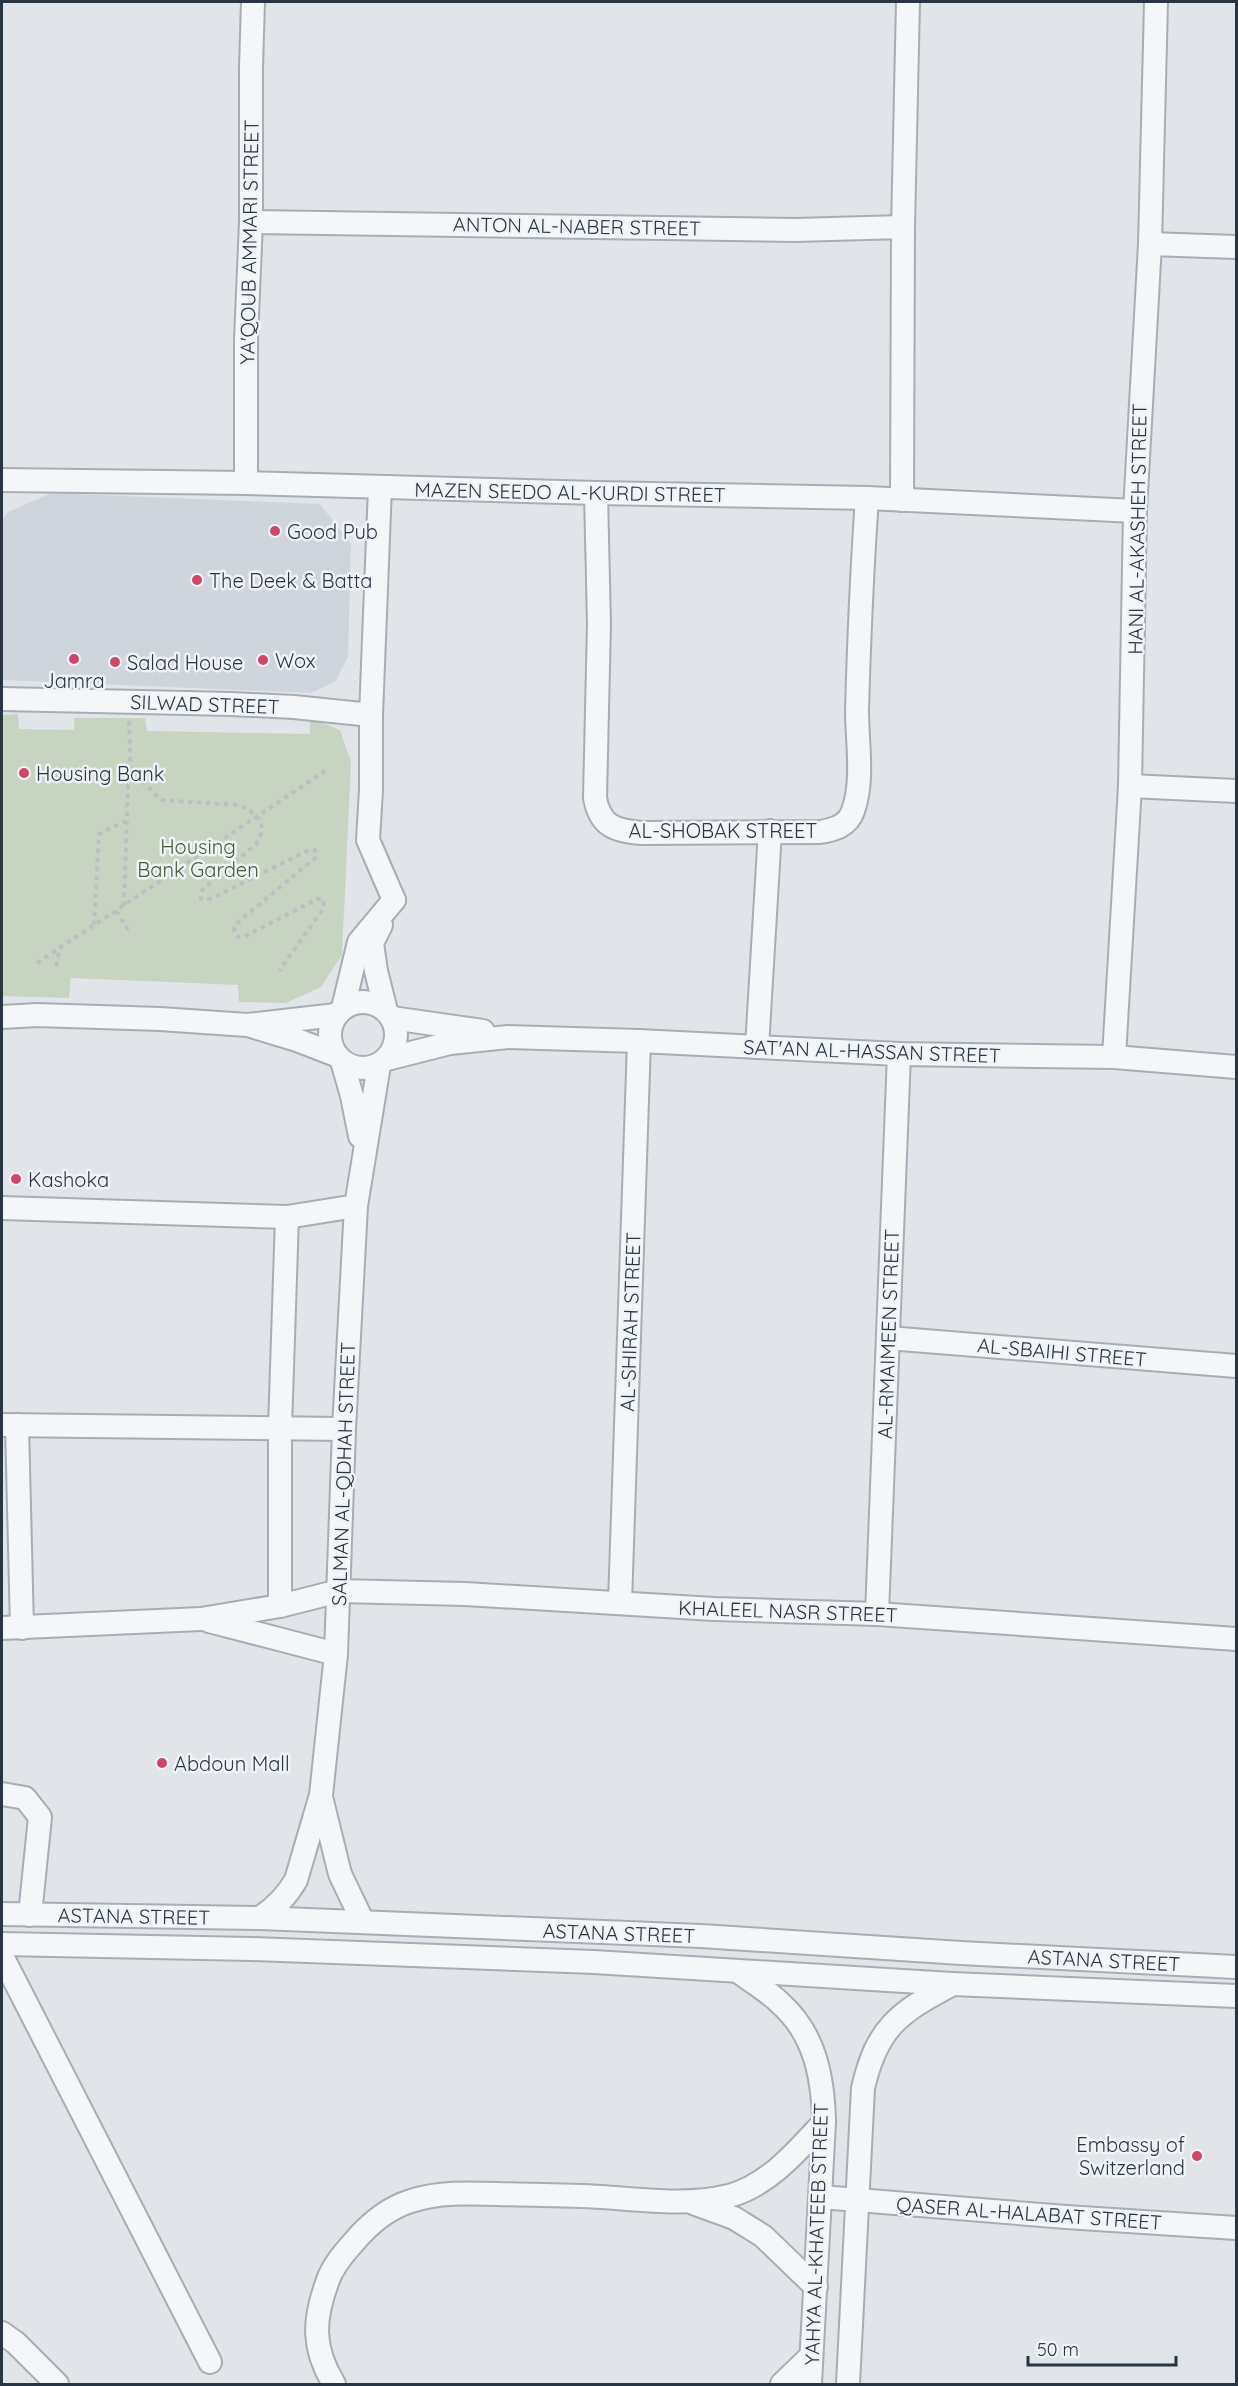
<svg xmlns="http://www.w3.org/2000/svg" width="1238" height="2386" viewBox="0 0 1238 2386" font-family="Quicksand,sans-serif">
  <style>
    .built { fill: #cfd5dc }
    .green { fill: #c8d4c2 }
    .lines { fill: none; stroke-linecap: round; stroke-linejoin: round }
    .minor-casing { stroke: #a6adb4; stroke-width: 26 }
    .path { stroke: #bbc0c5; stroke-width: 4; stroke-dasharray: 4.5 4.5; stroke-linecap: butt }
    .minor { stroke: #f4f6f8; stroke-width: 22 }
    .poi-dot { fill: #cf4668; stroke: #f1f4f7; stroke-width: 2 }
    .labels { text-anchor: middle; dominant-baseline: central; stroke-width: 5; stroke-linejoin: round; paint-order: stroke }
    .street-label { font-size: 20px; fill: #293542; stroke: #f1f4f7 }
    .poi-label { font-size: 20px; fill: #293542; stroke: #f1f4f7; text-anchor: start }
    .park-label { font-size: 20px; fill: #425e36; stroke: #f1f4f7 }
  </style>
  <rect width="100%" height="100%" fill="#e1e5ea"/>
  <!-- built -->
  <polygon class="built" points="51,493 320,504 351,544 348,656 336,681 311,693 2,680 2,520 8,512"/>
  <!-- green -->
  <polygon class="green" points="18,714 19,729 74,730 74,718 145,718 147,731 310,734 310,718 340,730 351,762 342,955 321,987 286,1003 239,1002 238,985 71,978 69,998 2,996 2,715"/>
  <g class="lines">
    <defs>
      <g id="minor">
        <polyline points="251,222 795,230 903,227"/>
        <polyline points="1150,244 1236,247"/>
        <polyline points="2,480 246,483 596,493 867,498 1135,511"/>
        <polyline points="246,483 246,340 251,222 251,67 253,2"/>
        <polyline points="380,487 371,715 371,790 368,840 394,900"/>
        <path d="M 596,493 L 599,624 L 595,798 C 600,826 615,831 642,833 L 820,832 C 833,830 848,826 853,811 C 864,780 857,743 857,710 C 859,640 862,569 867,498"/>
        <polyline points="902,500 903,227 908,2"/>
        <polyline points="2,699 231,704 294,707 371,715"/>
        <polyline points="1130,786 1236,791"/>
        <polyline points="381,925 372,943 376,971 386,1011"/>
        <circle cx="363" cy="1035" r="33"/>
        <polyline points="343,1008 359,942 394,900"/>
        <polyline points="2,1017 37,1015 160,1019 247,1025 336,1015"/>
        <polyline points="392,1018 483,1031"/>
        <polyline points="251,1026 297,1040 336,1055"/>
        <polyline points="757,1047 770,831"/>
        <polyline points="1114,1057 1130,786 1135,511 1150,244 1156,2"/>
        <polyline points="387,1059 450,1043 508,1037 639,1041 899,1054 1114,1057 1236,1067"/>
        <polyline points="342,1061 352,1096 360,1136"/>
        <polyline points="2,1208 287,1217 356,1206"/>
        <polyline points="888,1338 1236,1366"/>
        <polyline points="2,1425 344,1429"/>
        <polyline points="17,1425 22,1628"/>
        <polyline points="620,1603 639,1041"/>
        <polyline points="280,1606 280,1428 287,1217"/>
        <polyline points="877,1614 899,1054"/>
        <polyline points="209,1621 336,1654"/>
        <polyline points="2,1628 201,1619 280,1606 339,1591 465,1594 714,1609 877,1614 1236,1639"/>
        <polyline points="2,1794 25,1798 40,1817 30,1915"/>
        <polyline points="321,1797 340,1874 363,1922"/>
        <polyline points="2,1914 260,1918 701,1936 961,1953 1236,1967"/>
        <path d="M 260,1918 C 276,1907 287,1896 296,1880 L 321,1795 L 336,1654 L 344,1429 L 356,1206 L 379,1065"/>
        <polyline points="2,1944 251,1949 594,1962 952,1984 1236,1996"/>
        <polyline points="2,1956 210,2362"/>
        <path d="M 739,1972 C 752,1982 768,1991 780,2003 C 815,2034 823,2077 824,2122 L 810,2384"/>
        <polyline points="821,2197 1066,2217 1236,2228"/>
        <polyline points="693,2203 734,2218 763,2236 816,2287"/>
        <polyline points="2,2333 16,2343 57,2384"/>
        <path d="M 334,2384 C 312,2348 313,2320 328,2280 C 333,2266 343,2254 353,2243 C 368,2225 388,2208 411,2201 C 438,2192 469,2193 497,2194 C 532,2195 567,2195 602,2197 C 644,2200 687,2206 729,2196 C 769,2185 797,2151 824,2122"/>
        <polyline points="782,2384 811,2356"/>
        <path d="M 848,2384 L 863,2088 C 877,2028 898,2013 951,1985"/>
      </g>
    </defs>
    <!-- minor casing -->
    <use href="#minor" class="minor-casing"/>
    <!-- path -->
    <g class="path">
      <polyline points="129,721 131,784"/>
      <path d="M 124,906 L 128,785 C 145,774 149,791 161,800 L 239,805 C 259,814 269,824 256,844 L 202,890 L 201,899 L 210,899 L 307,851 L 315,850 L 316,857 L 235,925 L 234,931 L 238,937 L 244,937 L 317,899 L 324,900 L 323,909 L 279,971"/>
      <polyline points="116,911 128,930"/>
      <polyline points="94,925 99,834 125,821"/>
      <polyline points="37,963 328,769"/>
      <polyline points="56,966 60,948"/>
    </g>
    <!-- minor -->
    <use href="#minor" class="minor"/>
  </g>
  <!-- markers -->
  <g class="poi-dot">
    <circle cx="275" cy="531" r="6"/>
    <circle cx="197" cy="580" r="6"/>
    <circle cx="74" cy="659" r="6"/>
    <circle cx="263" cy="660" r="6"/>
    <circle cx="115" cy="662" r="6"/>
    <circle cx="24" cy="773" r="6"/>
    <circle cx="16" cy="1179" r="6"/>
    <circle cx="162" cy="1763" r="6"/>
    <circle cx="1197" cy="2156" r="6"/>
  </g>
  <g class="labels">
    <!-- street labels -->
    <g class="street-label">
      <text transform="translate(577 226) rotate(1)">ANTON AL-NABER STREET</text>
      <text transform="translate(249 242) rotate(-89)">YA'QOUB AMMARI STREET</text>
      <text transform="translate(570 492) rotate(1)">MAZEN SEEDO AL-KURDI STREET</text>
      <text transform="translate(1137 529) rotate(-89)">HANI AL-AKASHEH STREET</text>
      <text transform="translate(205 704) rotate(2)">SILWAD STREET</text>
      <text x="723" y="830">AL-SHOBAK STREET</text>
      <text transform="translate(872 1051) rotate(2)">SAT'AN AL-HASSAN STREET</text>
      <text transform="translate(630 1322) rotate(-88)">AL-SHIRAH STREET</text>
      <text transform="translate(888 1334) rotate(-88)">AL-RMAIMEEN STREET</text>
      <text transform="translate(1062 1352) rotate(5)">AL-SBAIHI STREET</text>
      <text transform="translate(343 1474) rotate(-88)">SALMAN AL-QDHAH STREET</text>
      <text transform="translate(788 1611) rotate(2)">KHALEEL NASR STREET</text>
      <text transform="translate(134 1916) rotate(1)">ASTANA STREET</text>
      <text transform="translate(619 1933) rotate(2)">ASTANA STREET</text>
      <text transform="translate(1104 1960) rotate(3)">ASTANA STREET</text>
      <text transform="translate(1029 2213) rotate(4)">QASER AL-HALABAT STREET</text>
      <text transform="translate(816 2234) rotate(-88)">YAHYA AL-KHATEEB STREET</text>
    </g>
    <!-- poi labels -->
    <g class="poi-label">
      <text x="287" y="531">Good Pub</text>
      <text x="209" y="580">The Deek &amp; Batta</text>
      <text x="275" y="660">Wox</text>
      <text x="127" y="662">Salad House</text>
      <text x="74" y="680" text-anchor="middle">Jamra</text>
      <text x="36" y="773">Housing Bank</text>
      <text x="28" y="1179">Kashoka</text>
      <text x="174" y="1763">Abdoun Mall</text>
      <text x="1185" y="2144" text-anchor="end">Embassy of<tspan x="1185" dy="23">Switzerland</tspan></text>
    </g>
    <!-- park labels -->
    <g class="park-label">
      <text x="198" y="846">Housing<tspan x="198" dy="23">Bank Garden</tspan></text>
    </g>
  </g>
  <!-- border -->
  <rect width="1238" height="2386" fill="none" stroke="#293542" stroke-width="6"/>
  <!-- scale -->
  <path d="M1028 2356v9h148v-9" fill="none" stroke="#293542" stroke-width="3"/>
  <text x="1037" y="2356" font-size="18" fill="#293542" stroke="#f1f4f7" stroke-width="4.5" paint-order="stroke">50 m</text>
</svg>
